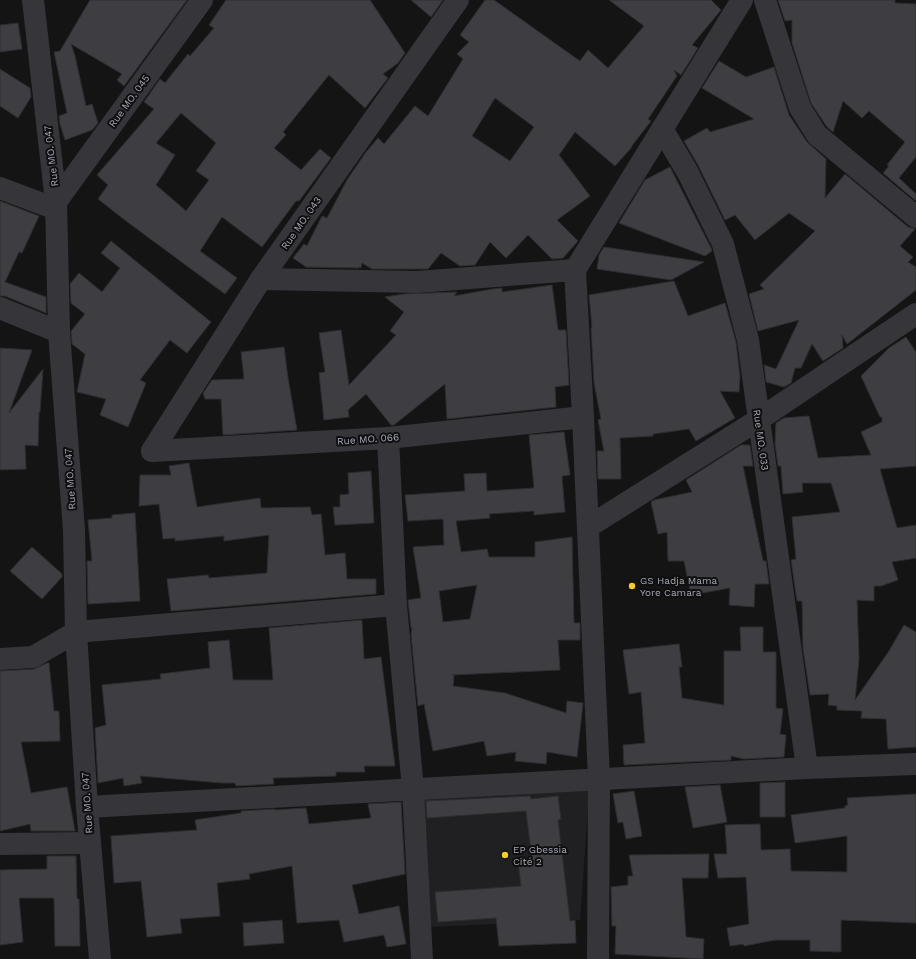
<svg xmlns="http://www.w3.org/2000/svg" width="916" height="959" viewBox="0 0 916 959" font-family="'Work Sans',sans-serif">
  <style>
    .built { fill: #202022 }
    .building { fill: #3e3e42; stroke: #2e2e31; fill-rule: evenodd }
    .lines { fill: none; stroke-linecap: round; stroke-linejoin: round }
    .minor { stroke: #35353a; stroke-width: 22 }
    .poi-dot { fill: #f3cd2e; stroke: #0f0f10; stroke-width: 1.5 }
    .labels { text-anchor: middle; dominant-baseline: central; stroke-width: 4; stroke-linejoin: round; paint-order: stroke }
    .street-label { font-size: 10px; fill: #a5a8b6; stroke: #0f0f10 }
    .poi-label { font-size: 10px; fill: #a5a8b6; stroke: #0f0f10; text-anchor: start }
  </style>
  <rect width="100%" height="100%" fill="#141415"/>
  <!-- built -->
  <polygon class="built" points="590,780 580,920 430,927 421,791"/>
  <!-- building -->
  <g class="building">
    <polygon points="90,0 187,0 124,86 117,80 122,74 71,44 75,56 86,106 92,104 98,123 92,130 65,140 60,124 59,116 67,113 54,52 60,51"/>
    <path d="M 226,0 L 370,0 L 405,53 L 398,63 L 383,74 L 388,78 L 365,108 L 329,75 L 283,132 L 286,135 L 274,148 L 301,170 L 320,149 L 331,158 L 299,201 L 296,201 L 262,247 L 222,217 L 200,251 L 237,278 L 225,294 L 126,221 L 98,199 L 108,185 L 97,175 L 154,109 L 144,102 L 160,79 L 165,83 L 188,54 L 190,56 L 214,28 L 209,25 ZM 181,113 L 216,143 L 196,171 L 209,180 L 186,211 L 156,185 L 175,155 L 156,143 Z"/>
    <polygon points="411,0 443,0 431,17"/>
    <path d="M 485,0 L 494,0 L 580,61 L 588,50 L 608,68 L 644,26 L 609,0 L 711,0 L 721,10 L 692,45 L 698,48 L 681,75 L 674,70 L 677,76 L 648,119 L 651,121 L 631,147 L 632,147 L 615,166 L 575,132 L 559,155 L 590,196 L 557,220 L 578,241 L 563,258 L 552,259 L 528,235 L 506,258 L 490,242 L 475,265 L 460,266 L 441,253 L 428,269 L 372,269 L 362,263 L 361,268 L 359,267 L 359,268 L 306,267 L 293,258 L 304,244 L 307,246 L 322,216 L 327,218 L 347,180 L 366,152 L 378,138 L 384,144 L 415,106 L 428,116 L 463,59 L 457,54 L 469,42 L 460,35 ZM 495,98 L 534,127 L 510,161 L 472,136 Z"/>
    <polygon points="778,0 895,0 895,3 916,4 916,157 899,178 916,194 916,201 883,173 889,166 887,165 905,142 869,111 862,118 843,101 833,132 827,127 811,103 792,43 792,20 785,21"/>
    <polygon points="18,23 22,49 0,52 0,25"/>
    <polygon points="719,61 746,77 774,67 789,115 807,142 826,159 825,198 845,174 908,227 915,229 900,246 913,257 908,262 916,267 916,290 847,344 842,335 843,348 823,361 812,344 801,368 795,368 791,383 784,387 766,382 764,365 776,369 799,320 758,331 749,294 764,289 760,285 815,231 789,213 755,240 735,215 725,220 698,165 684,141 707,128 710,132 754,119 702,88"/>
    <polygon points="0,69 30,88 31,97 18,118 0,106"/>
    <polygon points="670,167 711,248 712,251 705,256 619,223 645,180"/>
    <polygon points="0,201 39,216 22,253 19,252 5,282 46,297 46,313 5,296 0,296"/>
    <polygon points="111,241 211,322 187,353 170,340 140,380 146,383 128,427 100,415 106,399 77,392 85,354 72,344 71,331 85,314 71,303 70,284 79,273 102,292 120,268 101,253"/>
    <polygon points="604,247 704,262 671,280 597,269 599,255"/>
    <polygon points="674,281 688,316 725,303 736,342 740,376 739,392 720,391 735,418 696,441 689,429 653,434 653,436 620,438 621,479 598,479 597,451 604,451 598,420 601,419 594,383 591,328 592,327 589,295"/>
    <polygon points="552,285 558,330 566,330 569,385 555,387 556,407 447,419 445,384 394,425 391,425 366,394 348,410 349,417 324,420 319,373 325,372 319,333 341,330 349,385 396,335 390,331 404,312 385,297 404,294 457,292 454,296 493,289 502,288 502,292"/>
    <polygon points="906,337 916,352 916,466 880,469 897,528 916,525 916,558 892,562 898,580 881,586 874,586 874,601 857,600 859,659 855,700 889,651 904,625 916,632 916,747 888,749 886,719 861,718 862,711 837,710 837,706 828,705 829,694 810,695 803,649 802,601 797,601 791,560 796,559 792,517 840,512 831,483 802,483 803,492 783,494 781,466 778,466 775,444 776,423 784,418 809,416 818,458 871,455 861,432 882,422 882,417 880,417 861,376 889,348"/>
    <polygon points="284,347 288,378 297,430 223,435 221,399 205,399 203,393 212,380 244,379 241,352"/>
    <polygon points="0,348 32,350 9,413 43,369 40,412 39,412 38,446 25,445 26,469 0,470"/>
    <path d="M 564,432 L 570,475 L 562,476 L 565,512 L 534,515 L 534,511 L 489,514 L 490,518 L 456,521 L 461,552 L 487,549 L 489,557 L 535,557 L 535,542 L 572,537 L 574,623 L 580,623 L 580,640 L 558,640 L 560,670 L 452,675 L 454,675 L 453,686 L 505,693 L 566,713 L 567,701 L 583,703 L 577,757 L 547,752 L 546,764 L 515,761 L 516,752 L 487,756 L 484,741 L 433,751 L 424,704 L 418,706 L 411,635 L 412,628 L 411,628 L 408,600 L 421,598 L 413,547 L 444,545 L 443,519 L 408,521 L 405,495 L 465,491 L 464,474 L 486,473 L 487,491 L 534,488 L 529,435 ZM 477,585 L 470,619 L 443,622 L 439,591 Z"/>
    <polygon points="741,445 750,445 753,466 743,466 763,561 766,561 769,584 755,584 754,607 729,605 730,588 691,595 684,561 668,561 667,532 658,534 651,502 654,500 692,492 686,480"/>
    <polygon points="189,463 197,507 260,498 261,508 310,507 312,515 321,514 325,555 345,553 347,579 376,579 376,594 171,611 167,579 208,575 209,578 267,573 269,535 224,541 224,536 175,541 175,538 163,539 159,504 139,506 140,475 171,475 169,466"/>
    <polygon points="371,471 374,523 335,525 333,507 340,507 340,495 349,494 348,473"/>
    <polygon points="135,513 140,601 88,604 87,561 92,561 88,520 112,518 112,515"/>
    <polygon points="32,547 62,574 62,577 42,599 10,571"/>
    <polygon points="362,620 364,659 381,657 395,766 364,766 365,772 336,772 336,776 273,778 274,784 236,786 235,783 222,783 140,776 142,783 124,786 123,778 98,783 95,728 106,725 102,685 161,679 160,674 210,668 208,642 229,640 233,680 273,680 269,628"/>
    <polygon points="740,627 763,627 763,652 776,652 776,708 783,709 780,734 786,735 784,757 744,759 731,756 731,760 624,765 623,745 645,743 641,692 629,694 623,650 679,644 682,667 679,667 682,698 724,705 724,651 741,651"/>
    <polygon points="47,663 49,663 54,711 59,711 60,741 21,742 31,793 67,787 75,831 31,831 30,824 0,831 0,671 34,669"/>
    <polygon points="785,782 785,817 760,817 760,783"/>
    <polygon points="720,785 727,822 693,828 685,787"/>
    <polygon points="634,791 642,836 626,839 623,822 618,823 613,794"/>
    <polygon points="916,794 916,923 841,920 841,952 810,951 810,940 775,940 744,946 743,944 730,946 727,928 749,924 746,877 718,878 714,854 727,854 725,825 760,824 761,850 790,849 791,871 847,872 847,836 795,843 791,815 845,808 845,806 848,805 847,798"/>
    <polygon points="530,796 531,799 558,796 561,819 558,820 570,921 575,920 576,943 499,946 496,918 438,922 435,892 521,886 518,861 532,859 526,811 427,818 426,801"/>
    <polygon points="401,802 405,874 352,885 359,914 399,906 406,944 387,947 384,935 344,942 339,920 297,923 292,866 249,874 250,879 217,883 220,916 180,919 182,933 147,937 141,881 114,883 111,836 197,830 195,820 241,813 241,811 275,809 275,810 306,808 309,824 371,818 368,804"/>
    <polygon points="709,854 708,878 682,878 686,937 704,939 703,959 615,954 616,926 612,926 611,887 628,885 628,876 633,876 629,855"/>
    <polygon points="47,856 76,856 77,899 79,899 80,946 55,946 54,898 19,898 23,942 0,945 0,870 47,869"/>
    <polygon points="282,920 284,943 244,946 243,923"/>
  </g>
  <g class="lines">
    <!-- minor -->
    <g class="minor">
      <polyline points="33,0 56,202 59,332 74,530 76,632 87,807 100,959"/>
      <polyline points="765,0 800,108 817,135 916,217"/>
      <polyline points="662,129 687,171 723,244 748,340 807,768"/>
      <polyline points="0,188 56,209"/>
      <polyline points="56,202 202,0"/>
      <polyline points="261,279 417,282 575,270"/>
      <polyline points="0,308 59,332"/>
      <polyline points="388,438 396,605 413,789 422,959"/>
      <polyline points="152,451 261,279 458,0"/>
      <polyline points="152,451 388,438 583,417"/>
      <polyline points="588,527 758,420 916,314"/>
      <polyline points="0,659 33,657 76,632 396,605"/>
      <polyline points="87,807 807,768 916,764"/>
      <polyline points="0,844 90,843"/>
      <polyline points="598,959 599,779 583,417 575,270 742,0"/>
    </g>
  </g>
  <!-- markers -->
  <g class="poi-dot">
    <circle cx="632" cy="586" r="4"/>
    <circle cx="505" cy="855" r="4"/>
  </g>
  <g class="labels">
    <!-- street labels -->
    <g class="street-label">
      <text transform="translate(129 101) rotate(-54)">Rue MO. 045</text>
      <text transform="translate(51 156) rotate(-97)">Rue MO. 047</text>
      <text transform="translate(301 223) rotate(-55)">Rue MO. 043</text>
      <text transform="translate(368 439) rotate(-4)">Rue MO. 066</text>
      <text transform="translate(761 440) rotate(82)">Rue MO. 033</text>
      <text transform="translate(70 479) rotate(-94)">Rue MO. 047</text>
      <text transform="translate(87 803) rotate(-94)">Rue MO. 047</text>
    </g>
    <!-- poi labels -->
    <g class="poi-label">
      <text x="640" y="580">GS Hadja Mama<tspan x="640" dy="12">Yore Camara</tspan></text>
      <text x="513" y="849">EP Gbessia<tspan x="513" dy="12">Cité 2</tspan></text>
    </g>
  </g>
</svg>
